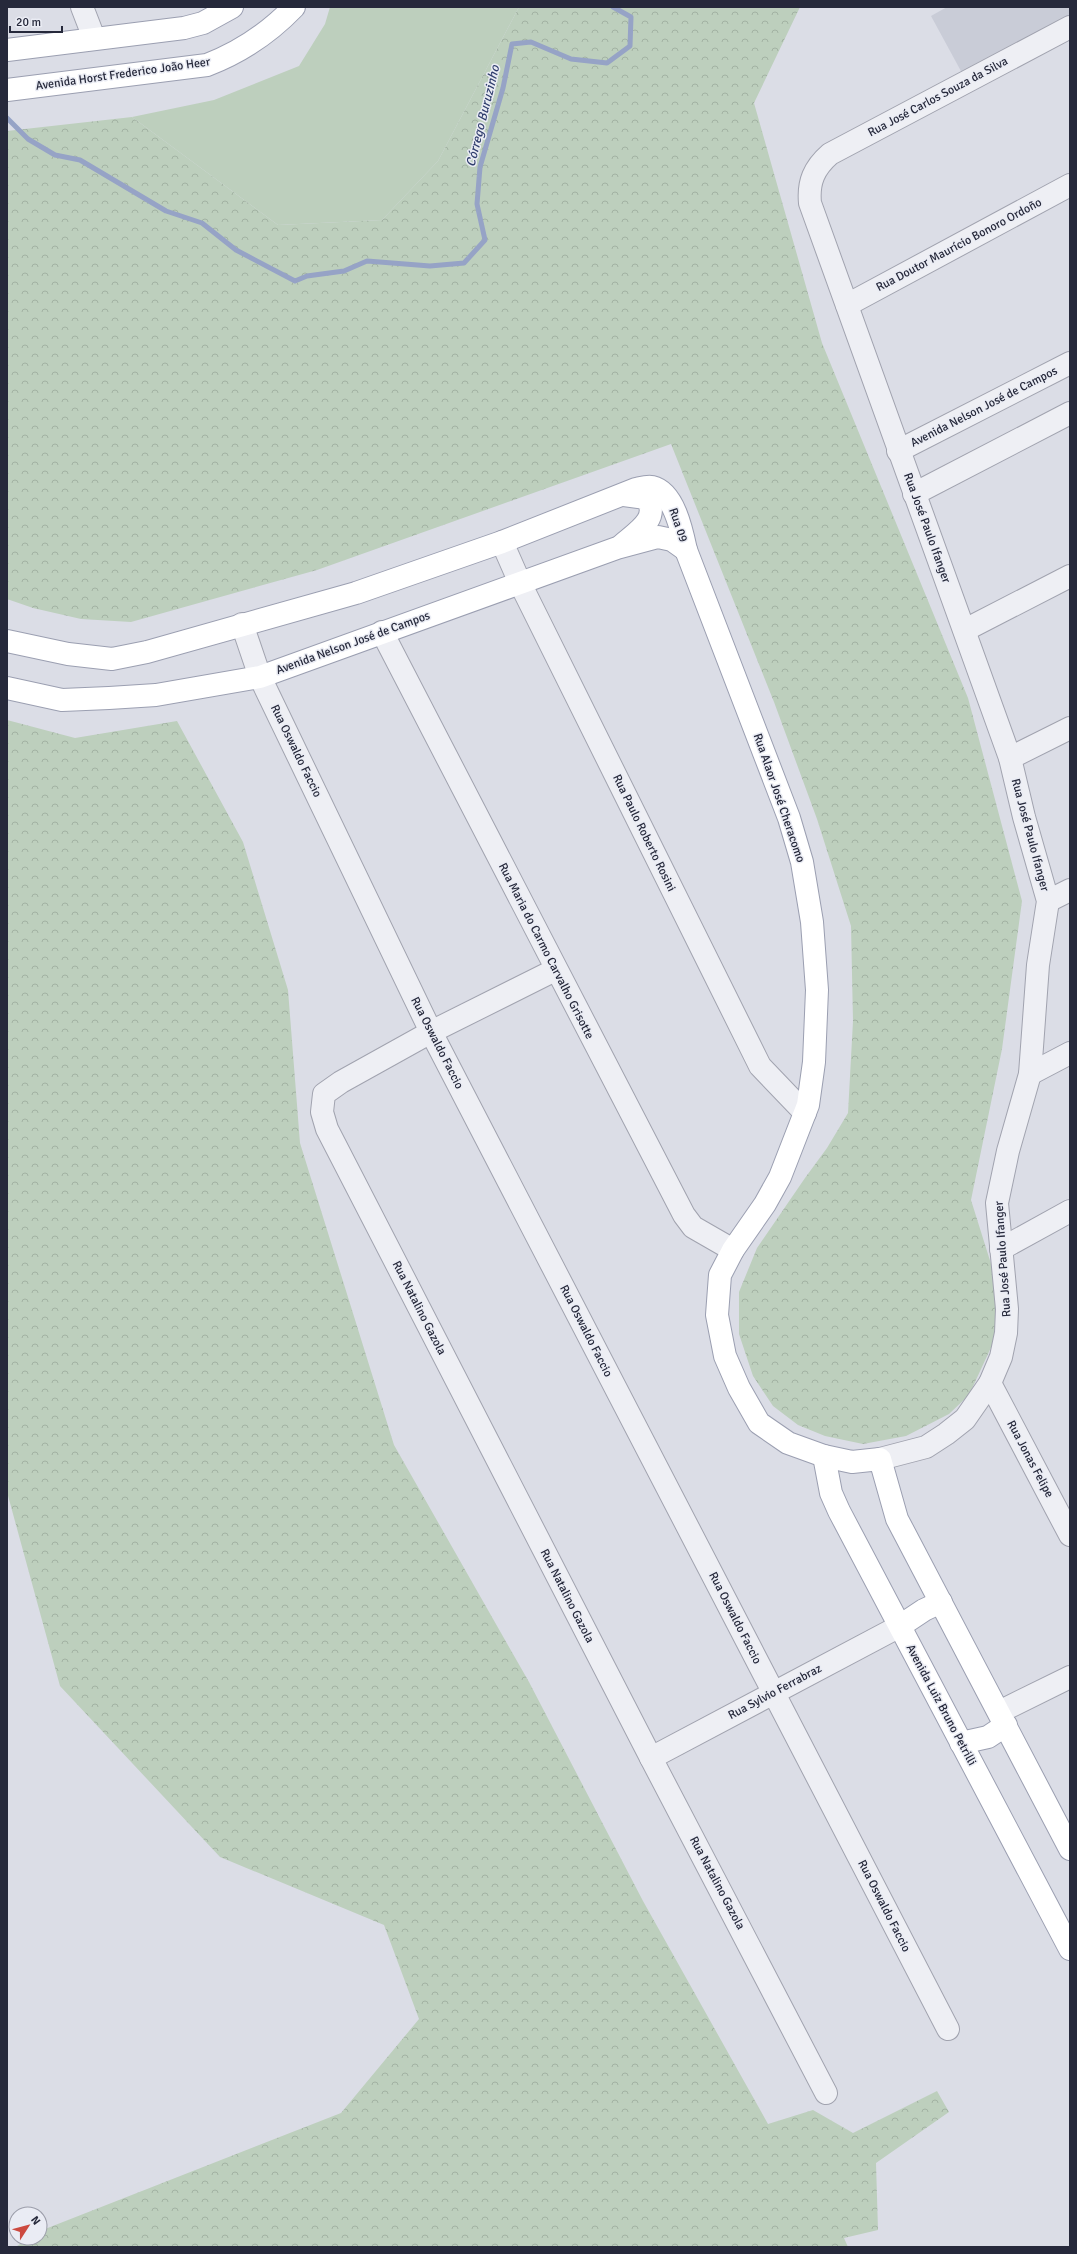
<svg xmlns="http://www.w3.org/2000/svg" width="1077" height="2254" viewBox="0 0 1077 2254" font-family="Signika,sans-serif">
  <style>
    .built { fill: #c9ccd7 }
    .green { fill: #bdcfbd }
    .forest { fill: url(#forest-crowns) }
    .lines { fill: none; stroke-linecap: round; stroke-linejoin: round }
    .stream { stroke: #96a3c6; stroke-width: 5 }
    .minor-casing { stroke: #a1a3af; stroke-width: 24 }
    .major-casing { stroke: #9b9fb1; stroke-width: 24 }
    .minor { stroke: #eeeff4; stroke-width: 22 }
    .major { stroke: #fff; stroke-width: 22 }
    .labels { text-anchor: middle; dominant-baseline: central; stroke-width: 3; stroke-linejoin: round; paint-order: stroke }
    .street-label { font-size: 12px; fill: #26293b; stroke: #eaecf4 }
    .water-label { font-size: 13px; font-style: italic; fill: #313f6e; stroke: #eaecf4 }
  </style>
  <defs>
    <pattern id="forest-crowns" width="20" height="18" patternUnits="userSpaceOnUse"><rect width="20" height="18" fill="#bdcfbd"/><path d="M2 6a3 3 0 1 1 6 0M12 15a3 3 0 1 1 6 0" fill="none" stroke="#a2b2a3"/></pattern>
  </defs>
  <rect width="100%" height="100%" fill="#dbdde6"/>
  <!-- built -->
  <polygon class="built" points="947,7 1070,7 1070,15 962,73 931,16"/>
  <!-- green -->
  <polygon class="green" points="330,7 519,7 438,161 382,220 278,225 132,117 214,100 299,66 325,24"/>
  <!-- forest -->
  <g class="forest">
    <polygon points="519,7 800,7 754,103 822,343 968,698 1022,901 1002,1049 971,1200 992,1267 998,1309 994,1341 969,1395 949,1414 906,1436 863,1444 825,1436 798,1425 773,1406 753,1376 739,1334 739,1292 757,1248 805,1178 827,1148 848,1113 853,1021 851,926 817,819 774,702 671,444 317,570 131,622 81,619 33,608 7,599 7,131 132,117 278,225 382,220 438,161"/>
    <polygon points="7,720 75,738 177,721 243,842 288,990 300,1143 394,1445 529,1682 643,1901 768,2124 813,2110 853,2133 937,2091 949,2112 876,2163 878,2230 844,2238 848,2247 16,2247 28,2238 40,2238 40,2231 341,2113 419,2019 384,1925 220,1857 60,1686 7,1492"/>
  </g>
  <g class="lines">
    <!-- stream -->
    <polyline class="stream" points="7,118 28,139 55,155 80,160 166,211 202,223 236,250 295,281 307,276 344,271 367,261 430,266 464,263 485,240 477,204 480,167 503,88 512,44 531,42 571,59 607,63 630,46 631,17 613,7"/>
    <defs>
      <g id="minor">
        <polyline points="82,7 94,38"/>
        <polyline points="847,305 1070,185"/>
        <polyline points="898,451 1070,363"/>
        <polyline points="914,494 1070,413"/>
        <polyline points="502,542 520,583 760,1066 805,1113"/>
        <polyline points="242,624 260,677 431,1032 948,2029"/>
        <polyline points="965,630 1070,576"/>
        <polyline points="382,632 684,1215 693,1227 733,1250"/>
        <polyline points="1010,758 1070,728"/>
        <polyline points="1048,901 1070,890"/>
        <polyline points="555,970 431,1032 341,1082 324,1094 322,1112 327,1129 651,1758 826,2093"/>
        <polyline points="1030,1074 1070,1053"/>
        <polyline points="1001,1249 1070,1211"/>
        <polyline points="990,1383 1070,1535"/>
        <path d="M 880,1459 L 926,1447 L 946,1434 L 965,1419 L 990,1383 L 1001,1357 L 1006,1333 L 1007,1309 L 997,1203 L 1008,1151 L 1030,1074 L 1038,965 L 1048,901 L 1024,817 L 1010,758 L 810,203 C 808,182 814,168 830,154 L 1070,27"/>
        <polyline points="999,1712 1070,1677"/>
        <polyline points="651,1758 900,1626"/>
      </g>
      <g id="major">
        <polyline points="7,50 184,28 203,23 232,7"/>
        <path d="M 7,90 L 207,65 C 241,52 268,34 294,7"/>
        <path d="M 622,545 C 637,532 661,518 646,498 L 624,495"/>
        <path d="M 7,641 L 68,654 L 112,659 L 147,652 L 356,593 L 502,542 L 636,489 C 641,488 647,486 652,487 C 674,492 682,531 686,550 L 789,818 L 802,862 L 812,922 L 817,990 L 814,1062 L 808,1105 L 780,1177 L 765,1204 L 733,1250 L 720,1275 L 717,1315 L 725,1356 L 739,1388 L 759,1423 L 788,1443 L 824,1456 L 852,1462 L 880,1459 L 897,1519 L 1070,1849"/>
        <polyline points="7,688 62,700 109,698 156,695 260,677 617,548 658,537 672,540 686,550"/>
        <polyline points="824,1456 831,1493 839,1511 1070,1949"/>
        <polyline points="900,1626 924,1610 941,1602"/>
        <polyline points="961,1743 988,1737 1006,1725"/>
      </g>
    </defs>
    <!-- minor casing -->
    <use href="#minor" class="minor-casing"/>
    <!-- major casing -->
    <use href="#major" class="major-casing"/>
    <!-- minor -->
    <use href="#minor" class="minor"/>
    <!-- major -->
    <use href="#major" class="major"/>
  </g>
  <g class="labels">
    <!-- street labels -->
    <g class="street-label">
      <text transform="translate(123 74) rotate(-8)">Avenida Horst Frederico João Heer</text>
      <text transform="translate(938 97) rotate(-28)">Rua José Carlos Souza da Silva</text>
      <text transform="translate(959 245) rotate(-28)">Rua Doutor Maurício Bonoro Ordoño</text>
      <text transform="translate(984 407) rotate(-27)">Avenida Nelson José de Campos</text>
      <text transform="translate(678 525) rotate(71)">Rua 09</text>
      <text transform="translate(927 528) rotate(70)">Rua José Paulo Ifanger</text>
      <text transform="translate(353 643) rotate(-20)">Avenida Nelson José de Campos</text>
      <text transform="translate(296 751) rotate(64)">Rua Oswaldo Faccio</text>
      <text transform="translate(779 798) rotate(71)">Rua Alaor José Cheracomo</text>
      <text transform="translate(644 833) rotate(64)">Rua Paulo Roberto Rosini</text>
      <text transform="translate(1030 835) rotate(75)">Rua José Paulo Ifanger</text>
      <text transform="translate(546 951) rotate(63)">Rua Maria do Carmo Carvalho Grisotte</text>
      <text transform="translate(437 1043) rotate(63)">Rua Oswaldo Faccio</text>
      <text transform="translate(1003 1259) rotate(-94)">Rua José Paulo Ifanger</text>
      <text transform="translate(419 1308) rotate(63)">Rua Natalino Gazola</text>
      <text transform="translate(586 1331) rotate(63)">Rua Oswaldo Faccio</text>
      <text transform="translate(1030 1459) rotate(62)">Rua Jonas Felipe</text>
      <text transform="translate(567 1596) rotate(63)">Rua Natalino Gazola</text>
      <text transform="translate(735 1618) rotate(63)">Rua Oswaldo Faccio</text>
      <text transform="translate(775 1692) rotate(-28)">Rua Sylvio Ferrabraz</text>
      <text transform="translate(941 1705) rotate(62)">Avenida Luiz Bruno Petrilli</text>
      <text transform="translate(717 1883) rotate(62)">Rua Natalino Gazola</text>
      <text transform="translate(884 1906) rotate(63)">Rua Oswaldo Faccio</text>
    </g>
    <!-- water labels -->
    <g class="water-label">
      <text transform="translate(483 116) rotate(-76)">Córrego Buruzinho</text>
    </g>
  </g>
  <!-- border -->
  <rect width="1077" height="2254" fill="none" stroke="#26293b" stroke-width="16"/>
  <!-- north arrow -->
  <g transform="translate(28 2226) rotate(54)"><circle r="19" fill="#eaecf4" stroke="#9c9eaa"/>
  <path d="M0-3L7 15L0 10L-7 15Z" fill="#cc493f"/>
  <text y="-6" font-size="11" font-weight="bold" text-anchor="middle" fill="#26293b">N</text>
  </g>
  <!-- scale -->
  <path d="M10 26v6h52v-6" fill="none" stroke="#26293b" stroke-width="2"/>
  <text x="16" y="26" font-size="12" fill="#26293b" stroke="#eaecf4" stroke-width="3" paint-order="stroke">20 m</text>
</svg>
